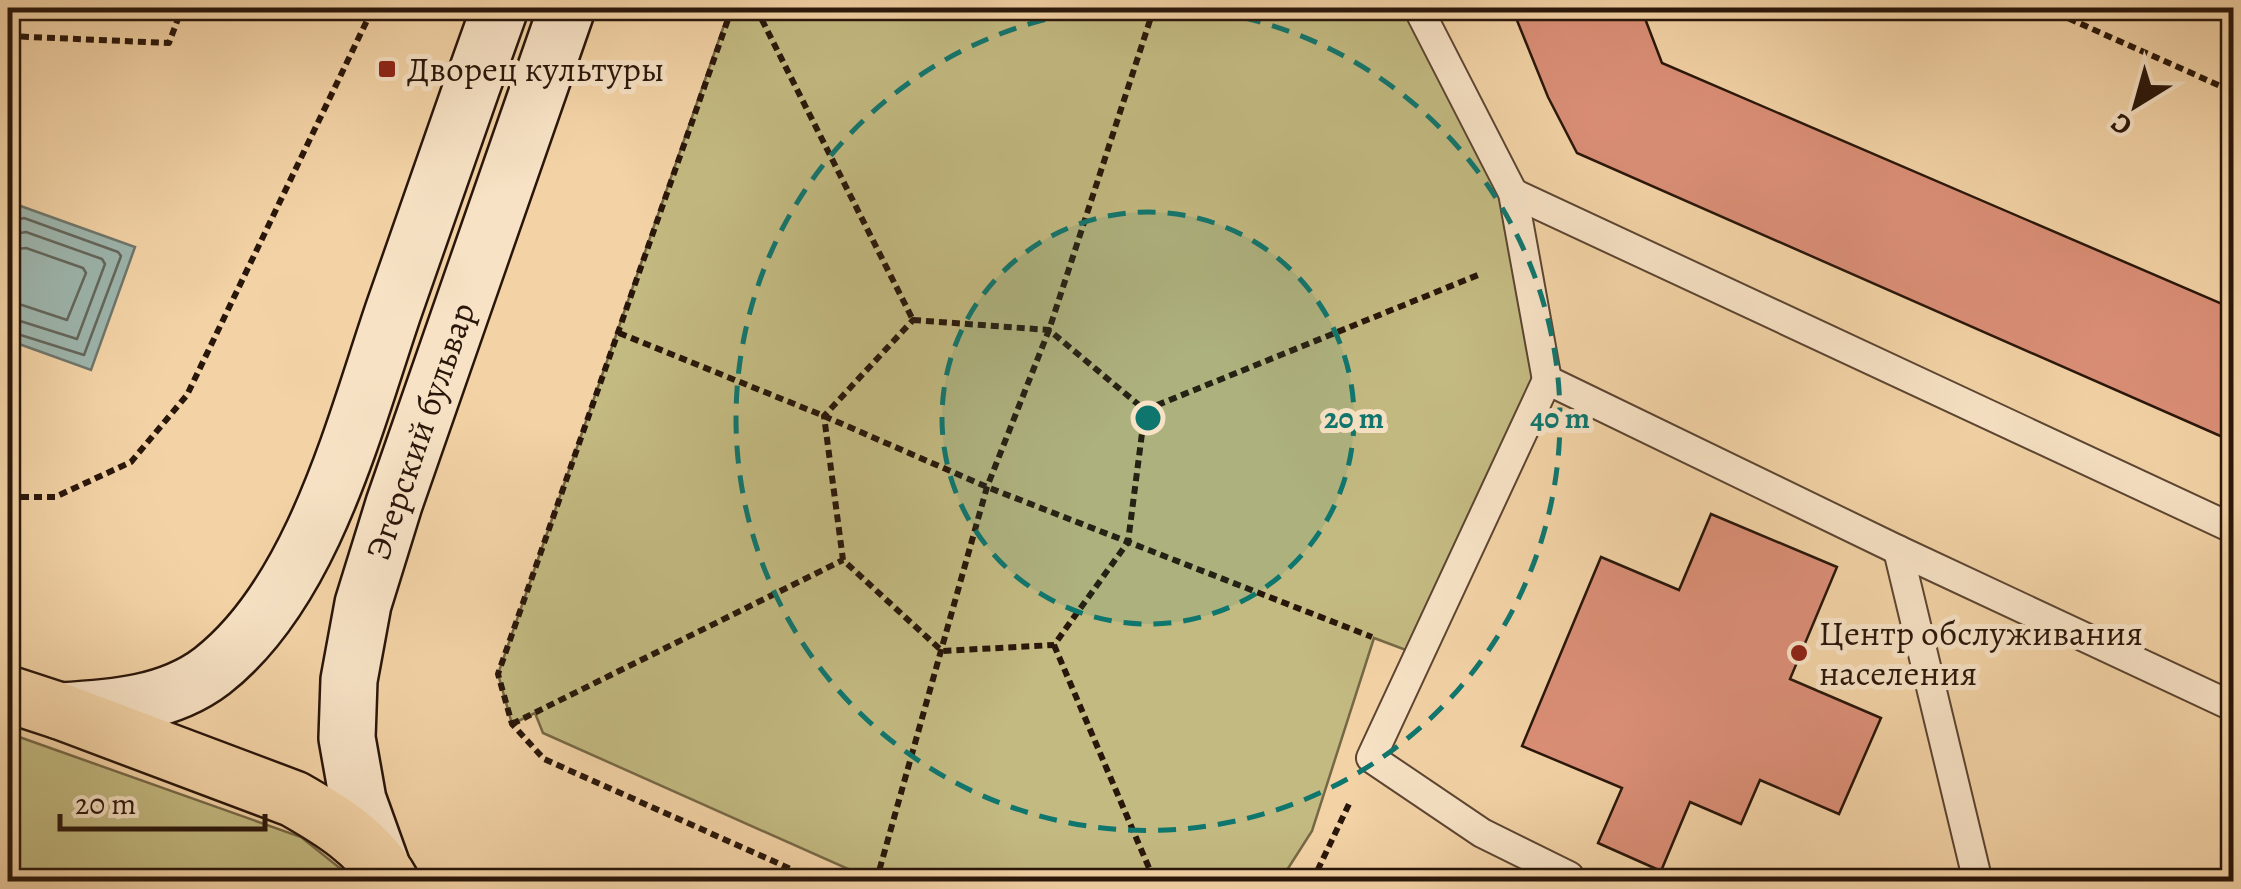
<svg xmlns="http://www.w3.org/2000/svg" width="2241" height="889" viewBox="0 0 2241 889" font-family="Alegreya,serif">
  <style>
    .green { fill: #c3ba81; stroke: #766846; stroke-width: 2.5 }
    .water { fill: #9db6ae; stroke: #6f766c; stroke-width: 2.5 }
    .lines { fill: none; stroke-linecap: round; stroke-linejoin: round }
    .shore { stroke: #63665c; stroke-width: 2.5 }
    .building { fill: #db8f77; stroke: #29160a; stroke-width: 2.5 }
    .service-casing { stroke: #5c4531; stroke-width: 32 }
    .secondary-casing { stroke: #29160a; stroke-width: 60 }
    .primary-casing { stroke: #29160a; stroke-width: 60 }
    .path { stroke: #29160a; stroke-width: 6; stroke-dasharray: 8 5; stroke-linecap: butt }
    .service { stroke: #f7e2c5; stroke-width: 28 }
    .secondary { stroke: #f7e2c5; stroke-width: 55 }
    .primary { stroke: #f3d3a6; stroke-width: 55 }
    .ring { fill: none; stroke: #0f766e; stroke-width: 5; stroke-dasharray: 18 12 }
    .poi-dot { fill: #8f2418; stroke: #f7e2c5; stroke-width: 4 }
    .labels { text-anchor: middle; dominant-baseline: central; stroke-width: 10; stroke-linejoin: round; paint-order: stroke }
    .poi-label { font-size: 35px; fill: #29160a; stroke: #f7e2c5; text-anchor: start }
    .street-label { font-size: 35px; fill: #29160a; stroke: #f7e2c5 }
    .centre { fill: #0f766e; stroke: #f7e2c5; stroke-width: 5 }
    .ring-label { font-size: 30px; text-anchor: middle; font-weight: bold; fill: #0f766e; stroke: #f7e2c5; stroke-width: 10; stroke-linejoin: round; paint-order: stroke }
  </style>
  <rect width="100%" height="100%" fill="#f3d3a6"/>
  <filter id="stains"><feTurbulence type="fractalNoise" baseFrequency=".002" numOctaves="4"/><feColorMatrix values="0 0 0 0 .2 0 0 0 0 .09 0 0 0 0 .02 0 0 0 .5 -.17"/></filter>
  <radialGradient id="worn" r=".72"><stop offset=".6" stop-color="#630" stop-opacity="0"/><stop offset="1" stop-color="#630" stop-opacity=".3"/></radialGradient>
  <!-- green -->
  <g class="green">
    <polygon points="730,8 1418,8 1512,193 1547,380 1419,655 1374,638 1312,831 1280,881 875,881 543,733 535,713 512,724 498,674"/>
    <polygon points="8,733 301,837 351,877 353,881 8,881"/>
  </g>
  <!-- water -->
  <polygon class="water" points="15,204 135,247 91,370 8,340 8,224"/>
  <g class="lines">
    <!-- shore -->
    <g class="shore">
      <polyline points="8,222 24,218 118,252 121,256 84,355 8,331"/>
      <polyline points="8,235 26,232 102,259 105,264 77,339 17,320 8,319"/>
      <polyline points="8,250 26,248 83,268 86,273 67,320 22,305 8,304"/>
    </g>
  </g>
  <!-- building -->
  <g class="building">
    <polygon points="1512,8 1641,8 1662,63 2234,309 2234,442 1577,153 1548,97"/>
    <polygon points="1711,514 1837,567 1790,679 1881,718 1839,814 1760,780 1741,824 1690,802 1661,871 1598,843 1622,788 1522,746 1601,557 1679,590"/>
  </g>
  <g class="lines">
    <defs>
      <g id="service">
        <polyline points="1418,8 1513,193 1547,380"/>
        <polyline points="1513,193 2234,529"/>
        <polyline points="1898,550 1978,882"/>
        <polyline points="1569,876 1482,833 1371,758 1547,380 1898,550 2234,707"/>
      </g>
      <g id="secondary">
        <path d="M 60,711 C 113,708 169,704 212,671 C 313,592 354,426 394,309 C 429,208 464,108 500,8"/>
        <polyline points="381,864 358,800 347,738 349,680 363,604 394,504 567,8"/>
      </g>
      <path id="primary" d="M 8,694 L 60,711 L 294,799 C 331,820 369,843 391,882"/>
    </defs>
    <!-- service casing -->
    <use href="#service" class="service-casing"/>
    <!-- secondary casing -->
    <use href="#secondary" class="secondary-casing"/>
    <!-- primary casing -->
    <use href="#primary" class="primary-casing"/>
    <!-- path -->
    <g class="path">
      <polyline points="732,8 498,674 512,724 544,759 820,882"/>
      <polyline points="756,8 913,320"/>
      <polyline points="2045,8 2234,92"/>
      <polyline points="8,36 169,43 182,8"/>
      <polygon points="913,320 1049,330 1145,410 1128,542 1054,645 942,651 843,560 824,416"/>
      <polyline points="619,333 824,416 987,487 1372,637"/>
      <polyline points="1145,410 1478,275"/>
      <polyline points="8,497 55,497 131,462 187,395 373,8"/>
      <polyline points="1054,645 1155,882"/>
      <polyline points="512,724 843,560"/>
      <polyline points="876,882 987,487 1049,330 1154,8"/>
      <polyline points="1312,882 1350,802"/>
    </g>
    <!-- service -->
    <use href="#service" class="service"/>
    <!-- secondary -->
    <use href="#secondary" class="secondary"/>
    <!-- primary -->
    <use href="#primary" class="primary"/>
  </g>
  <!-- distance rings -->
  <circle cx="1148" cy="418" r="206" fill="#0f766e" fill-opacity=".12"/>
  <g class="ring">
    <circle cx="1148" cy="418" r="206"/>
    <path d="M1184 8A412 412 0 1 1 1112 8"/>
  </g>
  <!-- markers -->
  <g class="poi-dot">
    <rect x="377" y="59" width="20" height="20" rx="5"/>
    <circle cx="1799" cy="653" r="10"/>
  </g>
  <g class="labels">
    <!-- poi labels -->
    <g class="poi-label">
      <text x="407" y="69">Дворец культуры</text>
      <text x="1819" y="633">Центр обслуживания<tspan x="1819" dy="40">населения</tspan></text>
    </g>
    <!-- street labels -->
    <g class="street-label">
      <text transform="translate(420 431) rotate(-71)">Эгерский бульвар</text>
    </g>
  </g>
  <circle cx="1148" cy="418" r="15" class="centre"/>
  <g class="ring-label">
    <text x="1354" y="428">20 m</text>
    <text x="1560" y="428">40 m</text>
  </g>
  <!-- margin -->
  <rect width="2241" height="889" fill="none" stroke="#f3d3a6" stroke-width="40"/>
  <rect x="10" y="10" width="2221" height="869" fill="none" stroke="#29160a" stroke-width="5"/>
  <rect x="20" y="20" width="2201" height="849" fill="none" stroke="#29160a" stroke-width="2.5"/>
  <!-- north arrow -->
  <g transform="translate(2136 105) rotate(217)" stroke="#f7e2c5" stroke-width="8" paint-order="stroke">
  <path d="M0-8L18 38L0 25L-18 38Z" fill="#29160a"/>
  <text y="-15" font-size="28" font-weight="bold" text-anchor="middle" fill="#29160a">С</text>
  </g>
  <!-- scale -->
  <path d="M60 814v15h205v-15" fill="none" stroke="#29160a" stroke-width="5"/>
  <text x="75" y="814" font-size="30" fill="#29160a" stroke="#f7e2c5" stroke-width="8" paint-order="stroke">20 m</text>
  <rect width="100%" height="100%" filter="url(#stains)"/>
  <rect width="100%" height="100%" fill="url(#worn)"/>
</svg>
